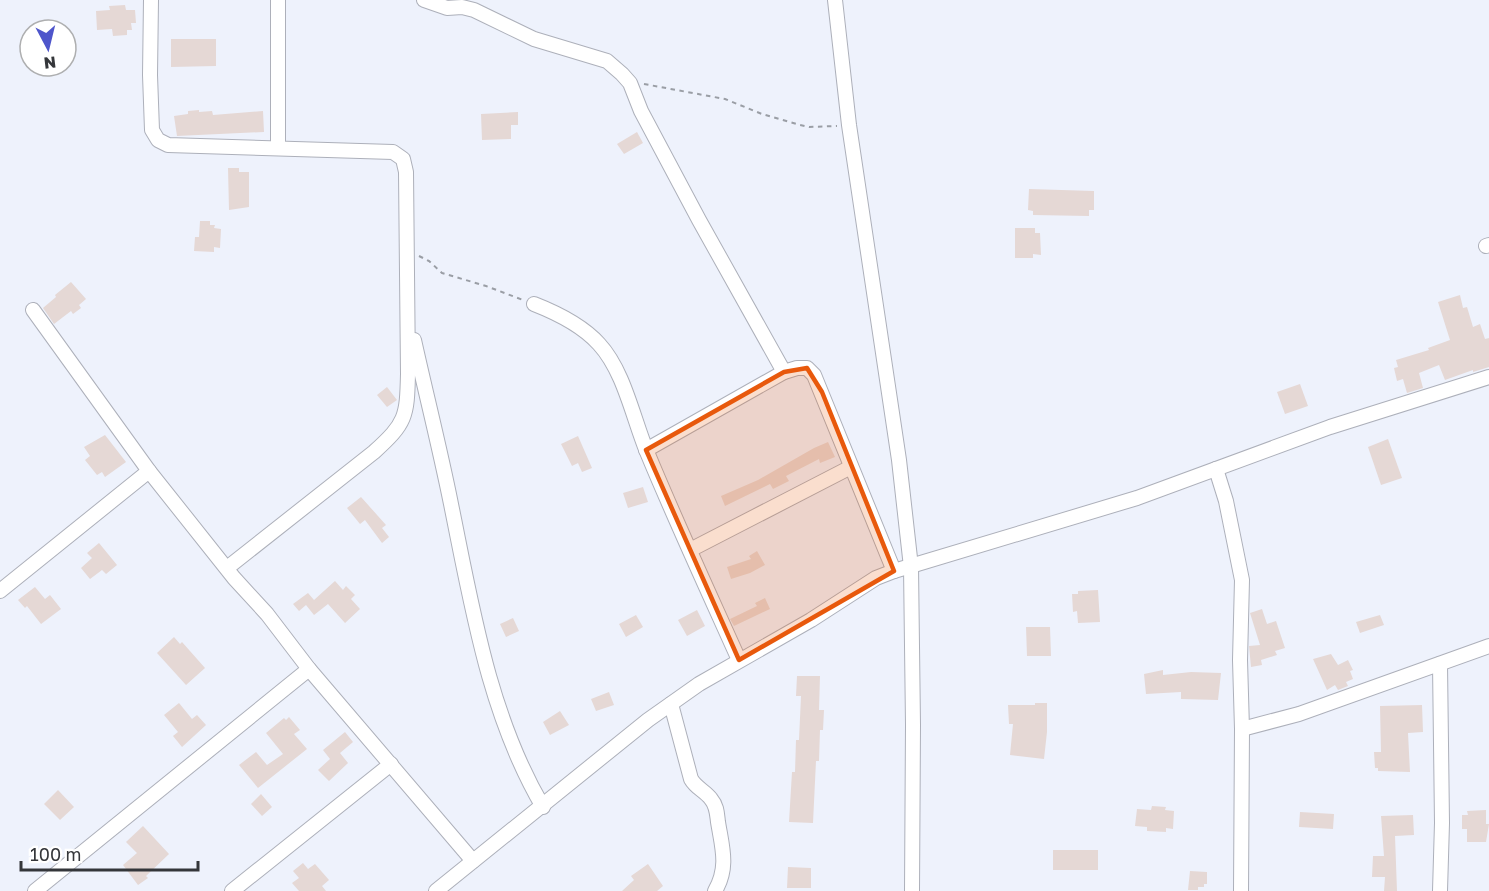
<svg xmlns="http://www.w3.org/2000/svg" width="1489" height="891" viewBox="0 0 1489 891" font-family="'Golos Text',sans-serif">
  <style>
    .building { fill: #e5d8d5 }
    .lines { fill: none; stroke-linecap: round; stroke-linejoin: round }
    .street-casing { stroke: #adb0ba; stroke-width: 16 }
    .path { stroke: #9a9ea5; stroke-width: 2; stroke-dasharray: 4.5 4.5; stroke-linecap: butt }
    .street { stroke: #fff; stroke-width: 14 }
    .marked { fill: #e8590c; fill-opacity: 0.2; stroke: #e8590c; stroke-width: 4.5; stroke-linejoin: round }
  </style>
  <rect width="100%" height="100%" fill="#eef2fc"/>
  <!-- building -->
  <g class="building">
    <polygon points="125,5 126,10 135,10 136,23 131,23 132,30 127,30 127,35 113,36 112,29 97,30 96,11 110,10 109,6"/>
    <polygon points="171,39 216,39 216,66 171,67"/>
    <polygon points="199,110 199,112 212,111 213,115 263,111 264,132 177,136 174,116 188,114 188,111"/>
    <polygon points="518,112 518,125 511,125 511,139 482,140 481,114"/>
    <polygon points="637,132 643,143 624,154 617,144"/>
    <polygon points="228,168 239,168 239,172 249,172 249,207 229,210"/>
    <polygon points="1029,189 1094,191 1094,210 1089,210 1089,216 1033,215 1033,211 1028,210"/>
    <polygon points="200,221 210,221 210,225 215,225 214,228 221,229 220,248 214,247 214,252 194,251 195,237 199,237"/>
    <polygon points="1015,228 1035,228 1035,233 1040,233 1041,255 1033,254 1033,258 1015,258"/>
    <polygon points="71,282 86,299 79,305 81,308 73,314 71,311 54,324 43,308 56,297 55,295"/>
    <polygon points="1460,295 1463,308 1467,307 1473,327 1480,324 1485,339 1489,338 1489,367 1473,372 1473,370 1445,380 1439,365 1419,373 1423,388 1407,393 1403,379 1397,381 1394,368 1398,367 1396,360 1429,350 1428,348 1450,340 1438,302"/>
    <polygon points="1300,384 1308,406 1285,414 1277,392"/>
    <polygon points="387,387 397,400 387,407 377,395"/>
    <polygon points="105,435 126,462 105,477 102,472 97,475 85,460 90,456 84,447"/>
    <polygon points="578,436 592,468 582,472 578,463 572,466 561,444"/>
    <polygon points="1388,439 1402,478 1381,485 1368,447"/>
    <polygon points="828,442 835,457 820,463 819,459 786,476 789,481 773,489 770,484 725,506 721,496 758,480 814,448"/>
    <polygon points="643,487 648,502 628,508 623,493"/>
    <polygon points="361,497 386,525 382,528 389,537 382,543 365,520 360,524 347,508"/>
    <polygon points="99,543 117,565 106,574 102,570 90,579 81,568 92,558 87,553"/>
    <polygon points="757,551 765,565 750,573 731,579 727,567 751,559 749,556"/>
    <polygon points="335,581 343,590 346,586 355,595 351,599 360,609 345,623 328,604 314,615 306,605 299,611 293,604 308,593 314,600"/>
    <polygon points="35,587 45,599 50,595 61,609 41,624 27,606 25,608 18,600"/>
    <polygon points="1098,590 1100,622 1078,623 1077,611 1073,612 1072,594 1078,594 1078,591"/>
    <polygon points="765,598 770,609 734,626 730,619 757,606 755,603"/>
    <polygon points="1262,609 1267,624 1276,621 1285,648 1275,651 1277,655 1261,660 1262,665 1251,667 1249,646 1260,645 1250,613"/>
    <polygon points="697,610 705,626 687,636 678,620"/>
    <polygon points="636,615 643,627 626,637 619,624"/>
    <polygon points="1380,615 1384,625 1360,633 1356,622"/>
    <polygon points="513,618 519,631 506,637 500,624"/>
    <polygon points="1026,627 1050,627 1051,656 1027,656"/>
    <polygon points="174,637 180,644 182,642 205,668 186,685 157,653"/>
    <polygon points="1331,654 1338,665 1348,660 1353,670 1350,671 1353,679 1346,682 1348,686 1338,690 1335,685 1327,690 1313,659"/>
    <polygon points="1163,670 1163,675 1191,672 1221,673 1218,700 1181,699 1181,692 1146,694 1144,674"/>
    <polygon points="797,676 820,676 819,710 824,710 823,730 820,730 819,761 816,761 813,823 789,822 792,772 795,772 796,740 799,740 801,696 796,696"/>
    <polygon points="609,692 614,705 596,711 591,699"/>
    <polygon points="179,703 192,719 197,715 206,725 182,747 173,736 178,732 164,715"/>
    <polygon points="1035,703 1047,703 1047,732 1044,759 1010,755 1013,724 1009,724 1008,705 1035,705"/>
    <polygon points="1422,705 1423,732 1408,733 1410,772 1378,771 1378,768 1375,768 1374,752 1381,752 1380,706"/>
    <polygon points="560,711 569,725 550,735 543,722"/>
    <polygon points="289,717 300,730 294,734 307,749 258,788 239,765 256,752 267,765 283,754 266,733 284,718 286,720"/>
    <polygon points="345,732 353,742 340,753 348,763 329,781 318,770 330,759 323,750"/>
    <polygon points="58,790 74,807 60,820 44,804"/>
    <polygon points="261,794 272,807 262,816 251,804"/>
    <polygon points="1152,806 1166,807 1165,810 1174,811 1173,829 1166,828 1166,832 1147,831 1147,827 1135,826 1137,809 1151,810"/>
    <polygon points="1486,810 1486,824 1489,824 1486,842 1467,842 1467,829 1462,829 1462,815 1468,815 1467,811"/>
    <polygon points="1300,812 1334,814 1333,829 1299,827"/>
    <polygon points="1413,815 1414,835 1395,836 1397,891 1384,891 1385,877 1372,877 1373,856 1384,856 1381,816"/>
    <polygon points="143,826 169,854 146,876 148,878 138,885 123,865 137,853 126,842"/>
    <rect x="1053" y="850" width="45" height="20"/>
    <polygon points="303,863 308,869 315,864 329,880 322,886 326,891 299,891 292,883 299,878 293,871"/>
    <polygon points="648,864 663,886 657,891 622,891 634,880 631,876"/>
    <polygon points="788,867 811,868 811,888 787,888"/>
    <polygon points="1190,871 1207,872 1207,884 1204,884 1204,887 1198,887 1198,890 1188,890"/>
  </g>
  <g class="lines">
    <defs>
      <g id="street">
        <path d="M 151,0 L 150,75 L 152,130 L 158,140 L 168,145 L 393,152 L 403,159 L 406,172 L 408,374 C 407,417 406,423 374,452 L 227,568"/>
        <polyline points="424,0 447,8 462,7 474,10 534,39 607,61 622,74 630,83 641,111 699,220 784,372"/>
        <polyline points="835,0 849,125 899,460 911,567 913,725 912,891"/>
        <polyline points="278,148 278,0"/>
        <polyline points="1486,246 1489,245"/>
        <path d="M 534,304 C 557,313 582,325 599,344 C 624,371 633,418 647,452 C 676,522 708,591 739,660"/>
        <polyline points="33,310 149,471 234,578 267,614 309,669 473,861"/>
        <path d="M 414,340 C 426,394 440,449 451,504 C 472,607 489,715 543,807"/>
        <polyline points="646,450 784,372 797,368 807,368 814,375 894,571"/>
        <polyline points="1216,469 1226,501 1242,580 1240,660 1242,729 1241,891"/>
        <polyline points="690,550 851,467"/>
        <polyline points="0,591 149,471"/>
        <path d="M 671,704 L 691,779 C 696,788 705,791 711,799 C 717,806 717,814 718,822 C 722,847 729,867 715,891"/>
        <polyline points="1242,729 1299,714 1489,646"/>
        <polyline points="35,891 309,669"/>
        <polyline points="232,891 391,764"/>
        <polyline points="436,891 648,720 699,684 811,620 876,578 894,571 1137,498 1330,427 1489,377"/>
        <polyline points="1440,891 1442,823 1440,664"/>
      </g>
    </defs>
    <!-- street casing -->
    <use href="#street" class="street-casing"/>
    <!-- path -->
    <g class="path">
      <polyline points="644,84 725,99 762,114 800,125 809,127 837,126"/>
      <polyline points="419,256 429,261 442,273 486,286 523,300"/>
    </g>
    <!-- street -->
    <use href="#street" class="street"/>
  </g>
  <!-- marked area -->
  <path class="marked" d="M 807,368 L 822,392 L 894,571 L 739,660 L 646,450 L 784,372 Z"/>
  <!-- north arrow -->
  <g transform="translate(48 48) rotate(173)"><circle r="28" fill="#ffffff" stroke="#aeafb0" stroke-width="1.5"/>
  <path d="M0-4.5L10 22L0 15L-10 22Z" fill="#4e55cb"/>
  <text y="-9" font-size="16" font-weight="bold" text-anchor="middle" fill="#34363a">N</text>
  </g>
  <!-- scale -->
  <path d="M21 861v9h177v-9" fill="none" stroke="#34363a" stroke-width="3"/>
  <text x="30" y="861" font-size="18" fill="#34363a" stroke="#ffffff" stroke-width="4.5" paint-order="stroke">100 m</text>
</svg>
